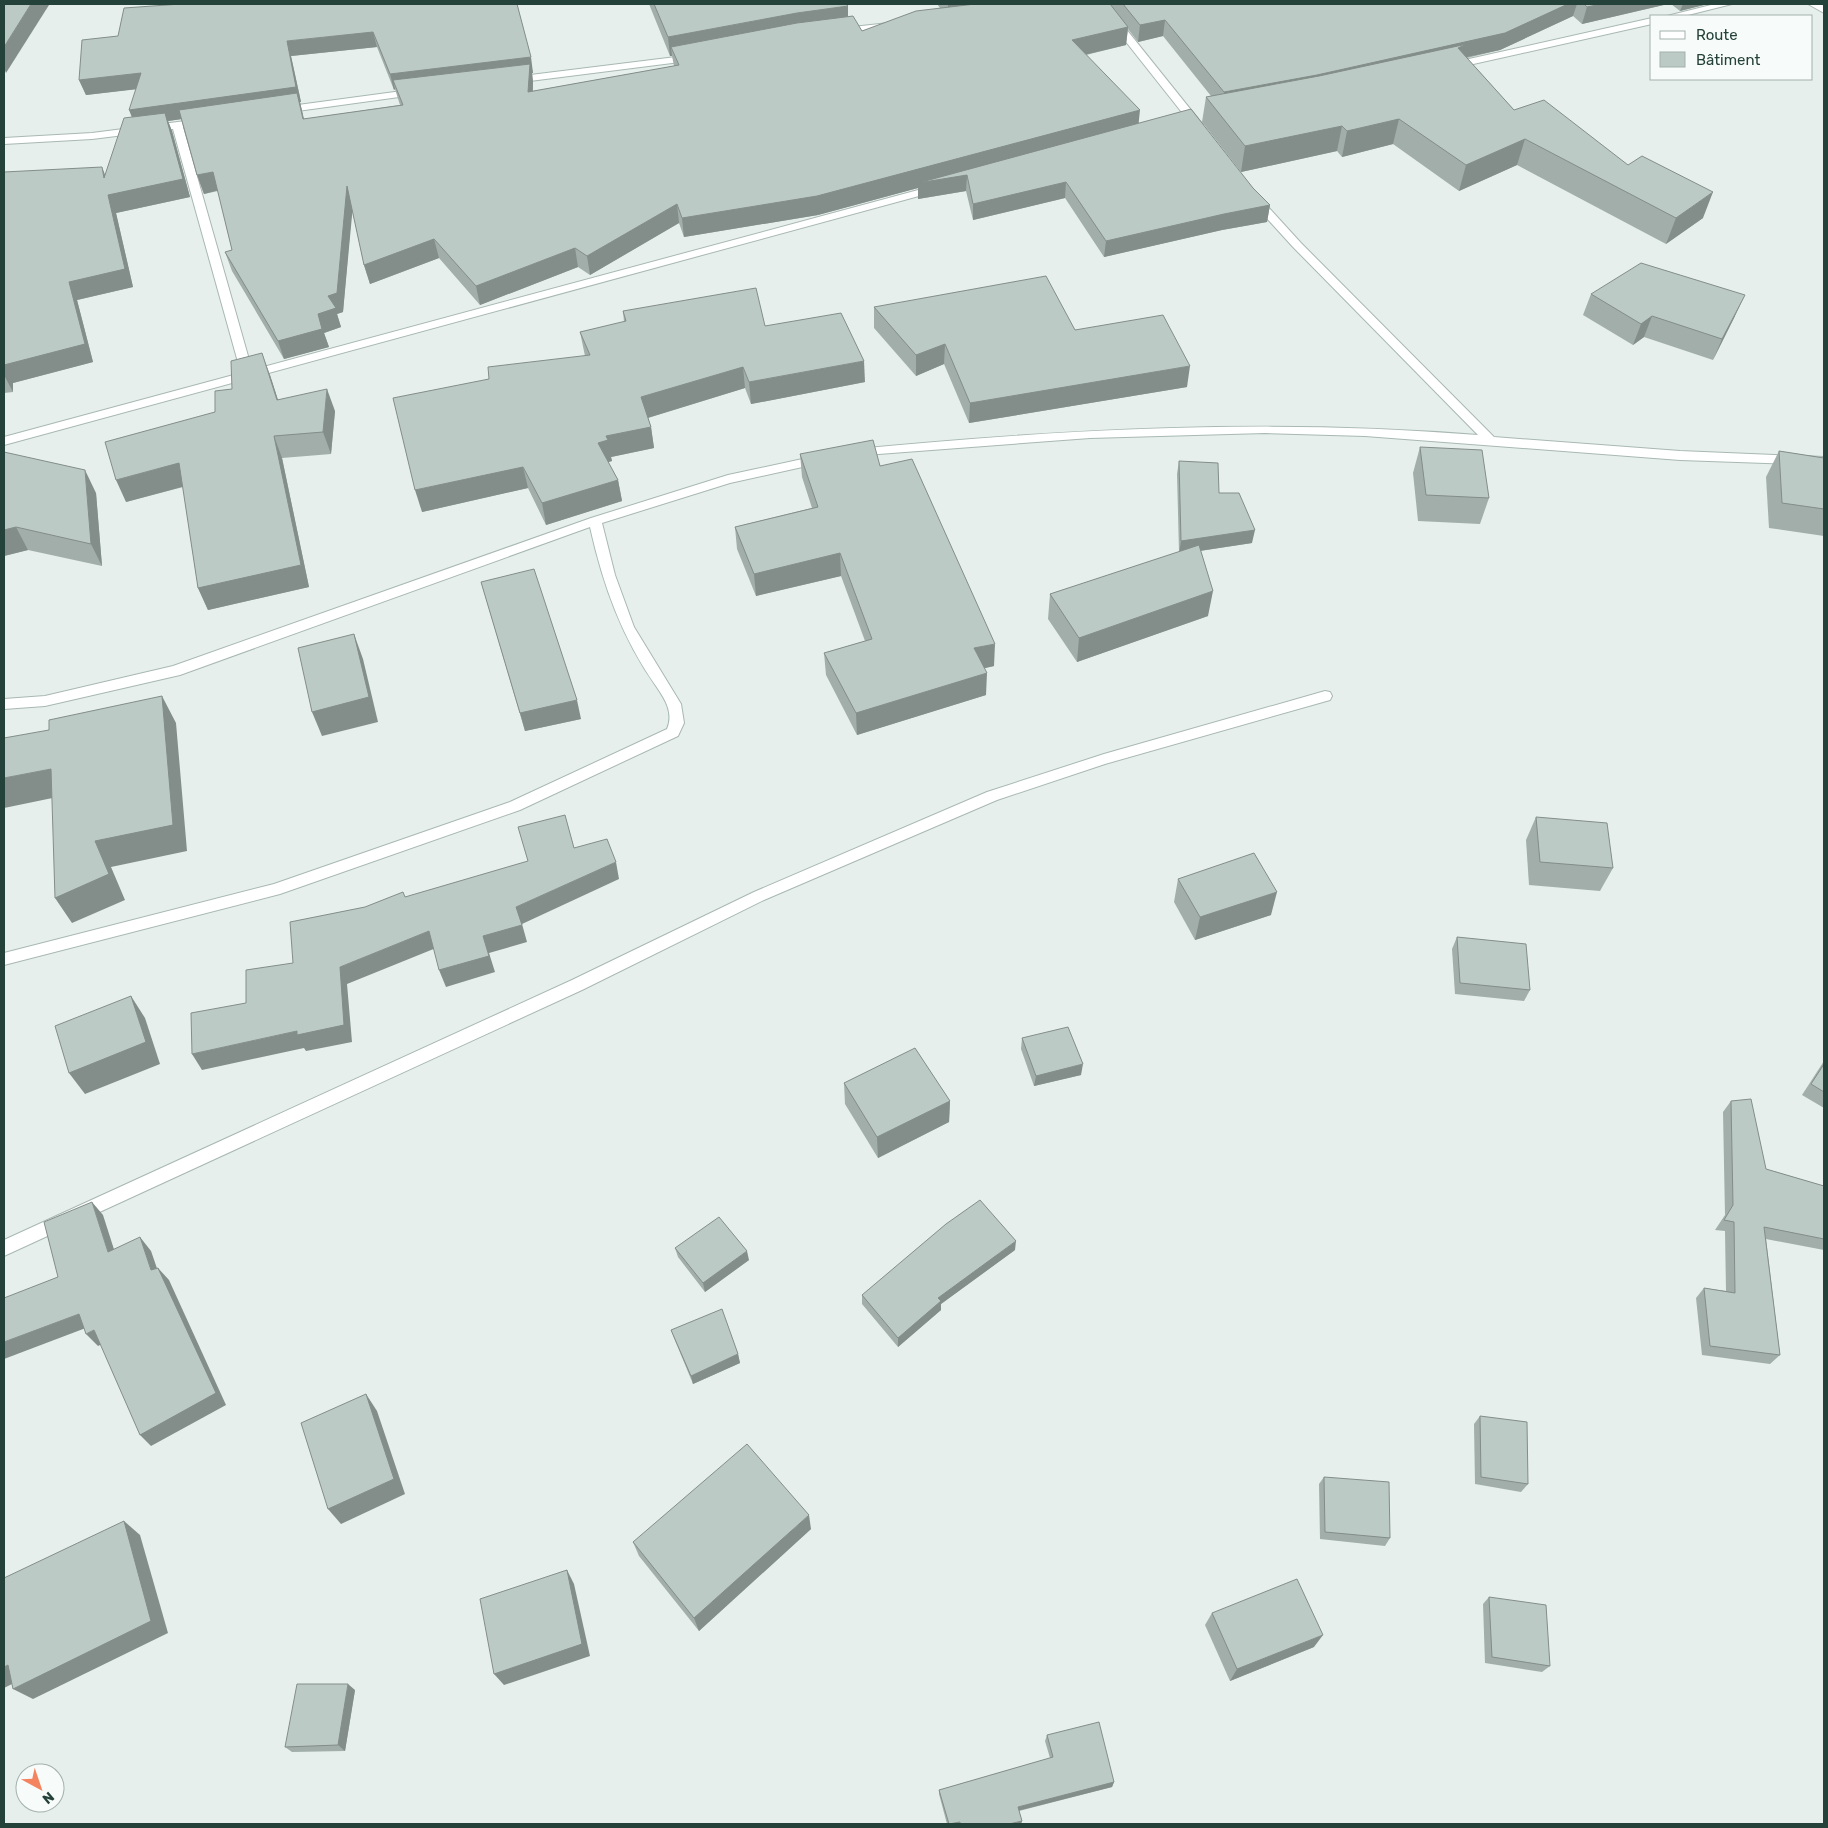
<svg xmlns="http://www.w3.org/2000/svg" width="1828" height="1828" viewBox="0 0 1828 1828" font-family="Rubik,sans-serif">
  <style>
    .lines { fill: none; stroke-linecap: round; stroke-linejoin: round }
    .minor-casing { stroke: #a8b8b2; stroke-width: 2 }
    .minor { fill: #fff; fill-rule: evenodd }
    .wall { fill: #a1aea9; fill-rule: evenodd }
    .shaded-wall { fill: #838d89 }
    .building { fill: #bbcac4; stroke: #838d89 }
  </style>
  <rect width="100%" height="100%" fill="#e6efeb"/>
  <g class="lines">
    <defs>
      <g id="minor">
        <polygon points="1096,4 1106,4 1203,125 1203,129 1195,129"/>
        <polygon points="1715,4 1732,4 1684,16 1667,16"/>
        <polygon points="1808,4 1820,4 1824,6 1824,13"/>
        <polygon points="1652,18 1652,24 1451,69 1446,66 1451,63"/>
        <polygon points="889,23 894,26 892,28 843,34 838,31 843,28"/>
        <polygon points="692,55 697,58 696,60 514,83 509,80 514,77"/>
        <polygon points="417,89 422,92 421,94 283,113 278,110 283,107"/>
        <polygon points="201,119 205,120 205,124 183,127 252,370 933,186 941,186 942,188 941,190 4,445 4,437 241,373 173,129 92,139 4,144 4,138 92,133"/>
        <path d="M 1256,197 L 1260,198 L 1301,243 L 1494,437 L 1680,451 L 1824,457 L 1824,465 L 1680,460 L 1365,436 L 1265,433 L 1090,438 L 852,456 L 850,453 L 852,450 L 856,449 C 1066,429 1268,418 1478,435 L 1293,247 L 1252,202 L 1252,198 Z"/>
        <path d="M 821,455 L 827,459 L 825,462 L 730,483 L 602,523 L 615,575 L 634,627 L 681,704 L 684,723 L 678,736 L 520,810 L 280,894 L 4,965 L 4,953 L 274,884 L 510,802 L 667,729 C 674,713 665,699 656,686 C 622,638 603,585 590,527 L 180,675 L 45,706 L 4,709 L 4,699 L 45,696 L 173,666 L 591,518 L 728,475 Z"/>
        <polygon points="1325,691 1330,692 1332,696 1330,700 1105,764 997,800 764,900 582,990 4,1256 4,1240 572,980 754,892 987,792 1104,754"/>
      </g>
    </defs>
    <!-- minor casing -->
    <use href="#minor" class="minor-casing"/>
    <!-- minor -->
    <use href="#minor" class="minor"/>
  </g>
  <!-- wall -->
  <g class="wall">
    <path d="M 517,4 L 533,73 L 532,73 L 533,82 L 533,91 L 674,66 L 672,56 L 670,56 L 649,4 L 846,4 L 848,16 L 862,31 L 940,8 L 937,4 L 1668,4 L 1582,24 L 1573,16 L 1500,50 L 1467,58 L 1514,110 L 1628,165 L 1703,218 L 1666,244 L 1517,165 L 1459,191 L 1393,144 L 1342,157 L 1337,151 L 1241,172 L 1202,122 L 1206,97 L 1211,96 L 1163,36 L 1138,42 L 1128,29 L 1126,45 L 1086,55 L 1139,123 L 1253,188 L 1270,205 L 1267,222 L 1222,230 L 1104,257 L 1065,198 L 973,220 L 966,191 L 918,199 L 918,188 L 818,215 L 684,237 L 679,223 L 590,275 L 578,267 L 480,305 L 439,258 L 370,284 L 364,265 L 352,209 L 343,312 L 337,314 L 341,327 L 324,333 L 329,347 L 284,359 L 232,271 L 225,252 L 232,250 L 218,191 L 204,194 L 197,175 L 181,119 L 168,121 L 172,131 L 190,197 L 116,213 L 133,287 L 77,300 L 93,362 L 13,383 L 13,392 L 4,393 L 4,172 L 105,175 L 132,117 L 136,89 L 86,95 L 79,80 ZM 377,47 L 394,90 L 395,89 L 400,105 L 304,119 L 300,102 L 301,102 L 291,56 Z"/>
    <polygon points="1671,4 1708,4 1680,11"/>
    <polygon points="1591,294 1735,316 1713,360 1644,337 1633,345 1583,315"/>
    <polygon points="874,307 1075,330 1187,387 969,423 944,364 916,376 874,328"/>
    <polygon points="623,311 765,326 865,382 751,404 745,388 648,418 651,427 654,448 611,457 612,461 608,462 618,480 622,501 546,525 528,488 422,512 489,379 585,356 580,332 624,322"/>
    <polygon points="270,375 278,400 335,411 331,454 282,458 309,587 208,610 198,588 183,487 126,502 215,412 232,389"/>
    <polygon points="1420,447 1489,498 1480,524 1418,521 1413,473"/>
    <polygon points="1779,451 1824,458 1824,536 1769,528 1766,477"/>
    <polygon points="4,452 96,493 102,566 28,550 4,556"/>
    <polygon points="800,454 880,466 994,666 984,668 986,695 857,735 826,675 824,653 865,641 841,576 756,596 737,549 735,527 812,508 802,477"/>
    <polygon points="1179,461 1219,493 1252,543 1200,551 1208,616 1077,662 1048,619 1050,594 1179,552 1177,474"/>
    <polygon points="481,582 581,719 525,731"/>
    <polygon points="1536,817 1613,868 1600,891 1529,885 1526,840"/>
    <polygon points="1178,879 1271,915 1195,940 1174,902"/>
    <polygon points="1457,937 1530,990 1524,1001 1455,994 1452,949"/>
    <polygon points="1022,1038 1081,1075 1034,1086 1021,1049"/>
    <polygon points="1824,1061 1824,1108 1802,1095"/>
    <polygon points="844,1083 950,1101 949,1122 878,1158 845,1104"/>
    <polygon points="1731,1101 1766,1169 1824,1186 1824,1250 1766,1239 1780,1355 1770,1364 1702,1355 1696,1298 1704,1288 1726,1291 1725,1231 1715,1230 1725,1215 1723,1112"/>
    <polygon points="675,1248 749,1260 705,1292 678,1257"/>
    <polygon points="1015,1250 941,1304 941,1310 898,1347 862,1304 862,1295"/>
    <polygon points="671,1330 738,1354 740,1363 693,1384 674,1338"/>
    <polygon points="1480,1416 1528,1484 1521,1492 1475,1484 1474,1424"/>
    <polygon points="1324,1477 1390,1538 1385,1546 1320,1539 1319,1484"/>
    <polygon points="811,1529 699,1631 639,1556 633,1542"/>
    <polygon points="1489,1597 1550,1666 1542,1672 1485,1663 1483,1604"/>
    <polygon points="1212,1613 1314,1647 1230,1681 1205,1625"/>
    <polygon points="355,1690 345,1751 292,1752 285,1747"/>
    <polygon points="1047,1735 1114,1782 1112,1787 1019,1811 1022,1821 1021,1824 947,1824 939,1794 939,1790 1050,1758 1045,1741"/>
  </g>
  <!-- shaded-wall -->
  <g class="shaded-wall">
    <polygon points="31,4 48,4 49,5 6,73 4,68 4,47"/>
    <polygon points="948,4 1060,4 948,17"/>
    <polygon points="1568,4 1577,4 1573,16 1500,50 1222,109 1224,92"/>
    <polygon points="1601,4 1668,4 1582,24 1587,7"/>
    <polygon points="1683,4 1708,4 1680,11"/>
    <polygon points="848,6 848,25 671,47 672,56 670,56 668,37 797,13"/>
    <polygon points="1165,20 1163,36 1138,42 1140,25"/>
    <polygon points="1128,27 1126,45 1071,58 1072,40"/>
    <polygon points="373,32 377,47 291,56 301,102 300,102 308,138 303,119 299,103 168,121 172,131 190,197 116,213 133,287 77,300 93,362 13,383 13,392 4,375 4,365 69,282 104,178 102,167 109,185 135,125 129,110 287,41"/>
    <polygon points="531,57 533,73 532,73 533,82 532,111 528,92 393,80 395,89 394,90 390,74"/>
    <polygon points="141,73 147,88 86,95 79,80"/>
    <polygon points="1140,110 1138,129 967,175 966,191 918,199 918,188 818,215 684,237 682,218"/>
    <polygon points="1399,119 1393,144 1342,157 1347,131"/>
    <polygon points="1342,126 1337,151 1241,172 1245,146"/>
    <polygon points="1525,139 1517,165 1459,191 1466,165"/>
    <polygon points="213,172 219,190 204,194 197,175"/>
    <polygon points="1066,182 1065,198 973,220 973,204"/>
    <polygon points="347,186 353,205 343,312 337,314 341,327 324,333 329,347 284,359 278,341 318,314 328,296"/>
    <polygon points="1713,192 1703,218 1666,244 1676,218"/>
    <polygon points="677,204 679,223 590,275 587,256"/>
    <polygon points="1270,205 1267,222 1222,230 1104,257 1106,241 1224,214"/>
    <polygon points="434,239 439,258 370,284 364,265"/>
    <polygon points="575,248 578,267 480,305 476,286"/>
    <polygon points="1745,295 1735,316 1713,360 1722,339"/>
    <polygon points="1652,316 1644,337 1633,345 1641,324"/>
    <polygon points="945,344 944,364 916,376 916,355"/>
    <polygon points="262,353 270,375 285,422 277,400"/>
    <polygon points="864,361 865,382 751,404 749,382"/>
    <polygon points="1190,366 1187,387 969,423 970,403"/>
    <polygon points="743,367 745,388 644,419 641,397"/>
    <polygon points="327,389 335,411 331,454 323,432"/>
    <polygon points="651,427 654,448 611,457 612,461 602,464 598,443 606,436"/>
    <polygon points="274,436 282,458 309,587 208,610 198,588"/>
    <polygon points="179,463 189,485 126,502 116,480"/>
    <polygon points="523,467 528,488 422,512 415,490"/>
    <polygon points="85,470 96,493 102,566 91,544"/>
    <polygon points="618,480 622,501 546,525 542,503"/>
    <polygon points="16,527 28,550 4,556 4,530"/>
    <polygon points="1255,530 1252,543 1179,554 1181,541"/>
    <polygon points="840,553 841,576 756,596 754,574"/>
    <polygon points="1213,591 1208,616 1077,662 1079,638"/>
    <polygon points="354,634 363,659 378,722 322,736 312,712"/>
    <polygon points="995,644 994,666 973,671 974,648"/>
    <polygon points="987,673 986,695 857,735 856,713"/>
    <polygon points="162,696 176,723 187,851 111,867 125,900 72,923 55,898 95,841"/>
    <polygon points="577,700 581,719 525,731 520,713"/>
    <polygon points="51,769 67,795 4,808 4,778"/>
    <polygon points="616,862 619,879 522,924 527,942 489,953 495,972 446,987 439,970 516,907"/>
    <polygon points="1277,892 1271,915 1195,940 1200,917"/>
    <polygon points="429,931 436,948 347,984 352,1042 306,1051 304,1048 202,1070 192,1054 297,1031 340,967"/>
    <polygon points="131,996 145,1018 160,1064 85,1094 69,1073"/>
    <polygon points="1083,1064 1081,1075 1034,1086 1036,1076"/>
    <polygon points="950,1101 949,1122 878,1158 877,1137"/>
    <polygon points="92,1202 103,1215 119,1265 108,1252"/>
    <polygon points="140,1237 151,1251 162,1283 151,1270"/>
    <polygon points="1016,1241 1015,1250 941,1304 941,1310 898,1347 898,1338 938,1298"/>
    <polygon points="747,1251 749,1260 705,1292 703,1283"/>
    <polygon points="158,1268 169,1280 226,1405 151,1446 140,1435"/>
    <polygon points="79,1314 91,1326 4,1359 4,1342"/>
    <polygon points="94,1330 106,1342 98,1346 86,1334"/>
    <polygon points="738,1354 740,1363 693,1384 691,1376"/>
    <polygon points="366,1394 377,1411 405,1494 341,1524 328,1509"/>
    <polygon points="809,1515 811,1529 699,1631 694,1618"/>
    <polygon points="124,1521 140,1535 168,1633 33,1699 13,1689"/>
    <polygon points="567,1570 574,1584 590,1656 504,1685 494,1674"/>
    <polygon points="1323,1635 1314,1647 1230,1681 1237,1669"/>
    <polygon points="8,1665 28,1676 4,1688 4,1667"/>
    <polygon points="348,1684 355,1690 345,1751 338,1745"/>
    <polygon points="1114,1782 1112,1787 1017,1811 1018,1807"/>
    <polygon points="1022,1821 1021,1824 1009,1824"/>
  </g>
  <!-- building -->
  <g class="building">
    <polygon points="4,4 31,4 4,47"/>
    <polygon points="181,4 517,4 531,57 390,74 373,32 287,41 296,87 129,110 141,73 79,80 82,40 118,36 124,8"/>
    <polygon points="654,4 846,4 848,6 797,13 668,37"/>
    <polygon points="975,4 1110,4 1128,27 1072,40 1140,110 817,196 682,218 677,204 587,256 575,248 476,286 434,239 364,265 347,186 337,293 328,296 336,308 318,314 322,329 278,341 225,252 232,250 213,172 197,175 179,110 297,93 303,119 403,105 393,80 530,64 528,92 679,65 671,47 797,23 853,16 862,31 916,11"/>
    <polygon points="1123,4 1568,4 1505,33 1317,75 1224,92 1165,20 1140,25"/>
    <polygon points="1584,4 1601,4 1587,7"/>
    <polygon points="1467,44 1458,48 1514,110 1544,100 1628,165 1642,156 1713,192 1676,218 1525,139 1466,165 1399,119 1347,131 1342,126 1245,146 1206,97 1319,76"/>
    <polygon points="1191,109 1253,188 1270,205 1224,214 1106,241 1066,182 973,204 967,175 918,183"/>
    <polygon points="165,113 183,179 108,195 125,269 69,282 85,344 4,365 4,172 102,167 104,178 124,118"/>
    <polygon points="1641,263 1745,295 1722,339 1652,316 1641,324 1591,294"/>
    <polygon points="1046,276 1075,330 1163,315 1190,366 970,403 945,344 916,355 874,307"/>
    <polygon points="756,288 765,326 841,313 864,361 749,382 743,367 641,397 651,427 606,436 608,440 598,443 618,480 542,503 523,467 415,490 393,398 489,379 488,367 590,355 580,332 626,321 623,311"/>
    <polygon points="262,353 277,400 327,389 323,432 274,436 301,565 198,588 179,463 116,480 105,442 215,412 215,391 232,389 231,361"/>
    <polygon points="873,440 880,466 912,459 995,644 974,648 987,673 856,713 824,653 872,639 840,553 754,574 735,527 818,507 800,454"/>
    <polygon points="1420,447 1482,450 1489,498 1426,495"/>
    <polygon points="1779,451 1824,458 1824,509 1782,503"/>
    <polygon points="4,452 85,470 91,544 16,527 4,530"/>
    <polygon points="1179,461 1218,463 1219,493 1239,493 1255,530 1181,541"/>
    <polygon points="1199,545 1213,591 1079,638 1050,594"/>
    <polygon points="534,569 577,700 520,713 481,582"/>
    <polygon points="354,634 369,697 312,712 298,648"/>
    <polygon points="162,696 173,825 95,841 109,874 55,898 51,769 4,778 4,738 49,730 49,720"/>
    <polygon points="565,815 574,848 607,839 616,862 516,907 522,925 483,936 489,956 439,970 429,931 340,967 344,1025 297,1035 297,1031 192,1054 191,1013 246,1003 246,970 293,963 290,922 365,907 403,892 405,897 528,861 518,827"/>
    <polygon points="1536,817 1607,823 1613,868 1540,862"/>
    <polygon points="1254,853 1277,892 1200,917 1178,879"/>
    <polygon points="1457,937 1526,944 1530,990 1460,983"/>
    <polygon points="131,996 146,1042 69,1073 55,1026"/>
    <polygon points="1068,1027 1083,1064 1036,1076 1022,1038"/>
    <polygon points="915,1048 950,1101 877,1137 844,1083"/>
    <polygon points="1824,1064 1824,1092 1811,1084"/>
    <polygon points="1751,1099 1766,1169 1824,1186 1824,1239 1764,1227 1780,1355 1710,1346 1704,1288 1735,1293 1734,1222 1724,1220 1733,1205 1731,1101"/>
    <polygon points="980,1200 1016,1241 938,1298 941,1301 898,1338 862,1295 946,1224"/>
    <polygon points="92,1202 108,1252 140,1237 151,1270 158,1268 216,1393 140,1435 94,1330 86,1334 79,1314 4,1342 4,1298 58,1277 44,1222"/>
    <polygon points="719,1217 747,1251 703,1283 675,1248"/>
    <polygon points="722,1309 738,1354 691,1376 671,1330"/>
    <polygon points="366,1394 394,1479 328,1509 301,1423"/>
    <polygon points="1480,1416 1527,1422 1528,1484 1481,1477"/>
    <polygon points="747,1444 809,1515 694,1618 633,1542"/>
    <polygon points="1324,1477 1389,1482 1390,1538 1325,1532"/>
    <polygon points="124,1521 151,1621 13,1689 8,1665 4,1667 4,1578"/>
    <polygon points="567,1570 582,1644 494,1674 480,1599"/>
    <polygon points="1297,1579 1323,1635 1237,1669 1212,1613"/>
    <polygon points="1489,1597 1546,1605 1550,1666 1492,1657"/>
    <polygon points="297,1684 348,1684 338,1745 285,1747"/>
    <polygon points="1099,1722 1114,1782 1018,1807 1022,1821 1009,1824 960,1824 960,1822 949,1824 939,1790 1053,1757 1047,1735"/>
  </g>
  <!-- border -->
  <rect width="1828" height="1828" fill="none" stroke="#24423a" stroke-width="10"/>
  <!-- legend -->
  <rect x="1650" y="15" width="162" height="65" fill="#f7fbf9" stroke="#a3b1ad"/>
  <rect x="1660" y="31" width="25" height="8" fill="#ffffff" stroke="#a3b1ad"/>
  <text x="1696" y="40" font-size="15" fill="#24423a">Route</text>
  <rect x="1660" y="52" width="25" height="15" fill="#bbcac4" stroke="#a3b1ad"/>
  <text x="1696" y="65" font-size="15" fill="#24423a">Bâtiment</text>
  <!-- north arrow -->
  <g transform="translate(40 1788) rotate(140)"><circle r="24" fill="#f7fbf9" stroke="#a3b1ad"/>
  <path d="M0-4L9 19L0 12L-9 19Z" fill="#f4845f"/>
  <text y="-8" font-size="14" font-weight="bold" text-anchor="middle" fill="#24423a">N</text>
  </g>
</svg>
